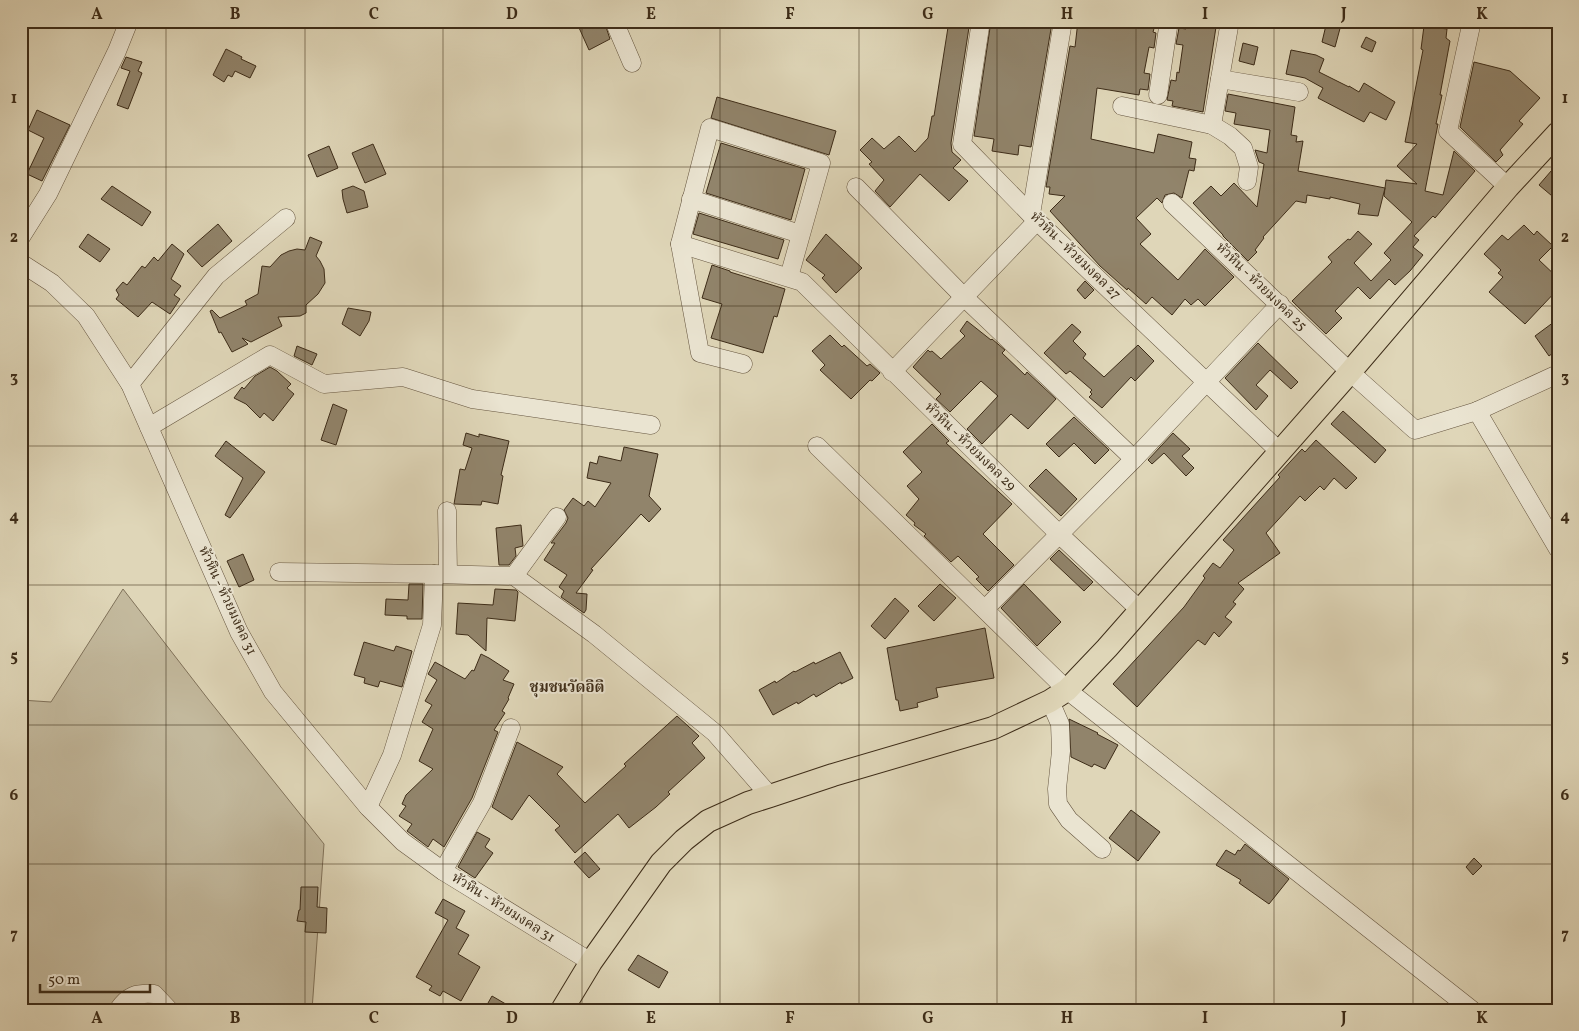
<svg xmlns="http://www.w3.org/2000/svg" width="1579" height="1031" viewBox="0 0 1579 1031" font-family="Vollkorn,'Noto Serif Thai',serif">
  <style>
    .green { fill: #c3b99d; stroke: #80725a }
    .building { fill: #91846b; stroke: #3d2c18 }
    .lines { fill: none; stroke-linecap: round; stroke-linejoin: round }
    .minor-casing { stroke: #665640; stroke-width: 19 }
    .major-casing { stroke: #3d2c18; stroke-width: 24 }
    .minor { stroke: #eae4d1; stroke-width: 18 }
    .major { stroke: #dfd6b8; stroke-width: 22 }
    .grid { fill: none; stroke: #3d2c18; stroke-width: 1; stroke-opacity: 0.55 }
    .labels { text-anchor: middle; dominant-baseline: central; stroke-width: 4; stroke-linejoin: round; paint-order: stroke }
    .street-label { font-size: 14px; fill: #3d2c18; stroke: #eae4d1 }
    .neighbourhood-label { font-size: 15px; font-weight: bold; fill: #3d2c18; stroke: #eae4d1 }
    .neatline { fill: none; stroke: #3d2c18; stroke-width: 2 }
    .grid-label { font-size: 16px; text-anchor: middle; font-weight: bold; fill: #3d2c18 }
  </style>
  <rect width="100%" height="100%" fill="#dfd6b8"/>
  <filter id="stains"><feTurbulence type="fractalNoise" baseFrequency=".004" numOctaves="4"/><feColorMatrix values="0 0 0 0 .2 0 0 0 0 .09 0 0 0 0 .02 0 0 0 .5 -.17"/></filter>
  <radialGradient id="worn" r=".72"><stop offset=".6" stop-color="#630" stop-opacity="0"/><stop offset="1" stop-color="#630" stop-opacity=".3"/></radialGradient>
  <!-- green -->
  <polygon class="green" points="123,589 208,699 324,844 312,1010 21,1010 21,700 51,702"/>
  <!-- building -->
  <g class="building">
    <polygon points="576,21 604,21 610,39 589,50"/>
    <polygon points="949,21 970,21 951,143 952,152 961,160 953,168 968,181 949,201 920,174 890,207 875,191 884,180 869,164 872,162 860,150 872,138 884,149 899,136 915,152 928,138 932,116 934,116"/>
    <polygon points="991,21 1042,21 1052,23 1031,147 1019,145 1018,155 992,151 994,139 974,136"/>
    <polygon points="1078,21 1139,21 1155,25 1153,32 1156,33 1154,48 1149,47 1144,73 1150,74 1148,90 1140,89 1139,95 1097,88 1091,139 1154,153 1158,134 1192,142 1189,158 1196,159 1194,171 1189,170 1182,198 1174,193 1165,195 1162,203 1157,198 1136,218 1151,234 1140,244 1178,280 1205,249 1234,277 1205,306 1198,299 1191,305 1185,299 1172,315 1152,297 1146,304 1128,288 1127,290 1100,266 1050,211 1065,196 1049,194 1050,187 1046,187 1070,46 1075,47"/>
    <polygon points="1327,21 1342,21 1335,47 1322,42"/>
    <polygon points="1187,23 1216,27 1203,112 1172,106 1173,101 1167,100 1171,80 1176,81 1177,72 1179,73 1183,45 1176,44 1179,28 1186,29"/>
    <polygon points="1424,26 1447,29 1446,38 1450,41 1440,95 1442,95 1436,124 1438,124 1425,191 1443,195 1454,151 1475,171 1435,218 1433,216 1414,236 1419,240 1413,247 1423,255 1410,271 1395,285 1389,279 1370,299 1358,287 1335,311 1342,318 1326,334 1292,301 1332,262 1328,257 1348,239 1350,240 1358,231 1372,244 1354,263 1371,281 1391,260 1384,253 1412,222 1384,196 1386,180 1417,184 1397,166 1417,144 1405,142 1423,50 1421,49"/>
    <polygon points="1366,37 1376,42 1372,52 1361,47"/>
    <polygon points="1243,43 1258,47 1254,65 1239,61"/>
    <polygon points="226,49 242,57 241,59 256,66 250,78 235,71 232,77 228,75 224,82 213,75"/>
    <polygon points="1291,50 1316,55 1324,59 1319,72 1349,87 1349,86 1359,92 1364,83 1395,102 1386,120 1370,112 1364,122 1318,98 1323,88 1305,78 1286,74"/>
    <polygon points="126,57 142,62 138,71 142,73 128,109 117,105 130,71 121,68"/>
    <polygon points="1474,62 1510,71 1540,98 1519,121 1523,124 1500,150 1503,155 1496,162 1460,127"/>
    <polygon points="1228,94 1295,107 1291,135 1297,136 1296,142 1303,141 1298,171 1385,188 1378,216 1358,214 1360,204 1330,197 1330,199 1307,195 1306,203 1296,201 1263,237 1264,238 1255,250 1257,252 1248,261 1223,236 1223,235 1193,203 1211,186 1221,196 1234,183 1257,207 1264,164 1259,162 1255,150 1267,153 1270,130 1234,124 1236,113 1225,111"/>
    <polygon points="717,97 836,131 829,155 711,118"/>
    <polygon points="37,110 70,125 42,181 27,174 44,138 28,130"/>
    <polygon points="721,143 805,169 791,220 706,193"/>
    <polygon points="373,144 386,174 365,183 352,153"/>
    <polygon points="329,146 338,168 317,177 308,155"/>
    <polygon points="1558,163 1558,201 1539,185"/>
    <polygon points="112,186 151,212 142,226 101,199"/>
    <polygon points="353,186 364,191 368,207 347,213 343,199 342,190"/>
    <polygon points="699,213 784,240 778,259 693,234"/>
    <polygon points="218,224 232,241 202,267 187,251"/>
    <polygon points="1524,225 1534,235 1537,231 1553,246 1539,260 1558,278 1558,289 1525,324 1489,292 1503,277 1498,273 1501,270 1484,254 1502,235 1508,240"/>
    <polygon points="88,234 110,249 100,262 79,247"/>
    <polygon points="826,234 862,268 836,293 822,278 825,275 806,260"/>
    <polygon points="310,237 322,242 316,256 320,261 324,269 325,283 318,294 306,305 306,313 300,316 278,317 282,326 251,342 242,338 248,344 232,352 221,332 219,333 210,311 212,310 220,318 247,305 245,301 258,294 262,266 270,267 281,255 289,251 297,249 305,250"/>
    <polygon points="172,244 184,254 171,279 181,286 174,295 180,299 170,314 152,302 138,317 116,299 119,295 116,290 123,282 127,285 142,266 145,268 154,257 158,261"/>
    <polygon points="712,265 730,271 730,272 785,289 777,317 774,316 763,353 711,338 722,304 702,298"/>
    <polygon points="1085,281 1094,290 1085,299 1077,290"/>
    <polygon points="348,308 371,312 369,321 360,336 342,324"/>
    <polygon points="1558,319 1558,349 1549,356 1535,336"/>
    <polygon points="967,321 991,340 992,339 1005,350 1002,353 1025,375 1027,372 1056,399 1028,429 1011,414 982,444 967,429 998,396 981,381 950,412 936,399 941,394 913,367 928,350 930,352 932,351 941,359 965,336 960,331"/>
    <polygon points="1072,324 1081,332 1073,341 1086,354 1083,358 1104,377 1138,345 1154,361 1135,381 1131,377 1102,408 1089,397 1092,394 1090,392 1092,390 1070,371 1066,374 1044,353"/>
    <polygon points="830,335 842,347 844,345 867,366 870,364 880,373 872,381 870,380 851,399 820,370 825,365 812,351"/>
    <polygon points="1258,343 1298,382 1291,389 1270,370 1256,385 1268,396 1256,410 1225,378"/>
    <polygon points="297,346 317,354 312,365 294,356"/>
    <polygon points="270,367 277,371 291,384 287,388 294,394 273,421 264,413 260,418 246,404 234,398 242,387 244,389 255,376"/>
    <polygon points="333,404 347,410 336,445 321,440"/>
    <polygon points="1343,411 1386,450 1375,463 1331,424"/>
    <polygon points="1074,417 1109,450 1095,464 1074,443 1059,457 1046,444"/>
    <polygon points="932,424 949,441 946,443 1012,504 983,534 1014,565 988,591 976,579 979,577 958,556 951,562 924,536 926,534 914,525 915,523 906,515 919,499 907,486 922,472 903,452"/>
    <polygon points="466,433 479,437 479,434 509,441 501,475 503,476 498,504 482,501 481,505 454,504 460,469 465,470 472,448 463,445"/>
    <polygon points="1173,433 1190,449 1182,456 1194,468 1186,476 1164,453 1152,464 1148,460"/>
    <polygon points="1316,440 1357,478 1346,489 1334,478 1324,490 1320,486 1305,501 1300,496 1266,533 1280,553 1238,583 1244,589 1233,602 1236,604 1225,617 1232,622 1219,637 1214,632 1205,645 1198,640 1137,707 1113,684 1184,607 1205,578 1203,576 1213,563 1220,568 1234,550 1223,540 1280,477 1278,475 1302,449 1305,452"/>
    <polygon points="226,441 265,472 230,518 225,515 243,478 215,456"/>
    <polygon points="624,447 658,454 649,496 661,509 649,522 641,514 591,569 593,570 576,593 587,594 586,610 584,613 561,597 564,591 559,587 567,575 544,560 555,543 551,543 566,523 568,518 564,510 573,498 584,506 588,501 595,507 611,483 587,478 590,462 597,464 599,456 621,461"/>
    <polygon points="1046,469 1077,499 1061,516 1029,486"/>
    <polygon points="521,525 523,546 515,548 516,556 509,565 499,565 496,528"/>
    <polygon points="1059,550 1093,582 1084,591 1050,559"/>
    <polygon points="243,554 254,580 239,587 227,561"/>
    <polygon points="409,584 423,584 422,619 407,619 407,616 385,615 386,599 408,600"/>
    <polygon points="940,584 956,598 934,621 918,606"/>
    <polygon points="1024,584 1061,622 1037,646 1001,608"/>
    <polygon points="495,589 516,590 518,592 515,621 487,618 486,651 468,635 456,634 458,603 493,605"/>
    <polygon points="895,598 909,611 885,639 871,626"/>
    <polygon points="985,628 994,678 936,688 938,697 917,703 918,707 900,711 898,700 896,700 887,648"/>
    <polygon points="364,642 394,651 396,646 412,651 402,687 380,681 378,687 364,683 365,678 354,675"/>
    <polygon points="840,652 853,678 841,684 841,682 816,697 814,694 798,704 797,702 773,715 759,690 775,681 776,683 794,671 795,672 814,662 815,664"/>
    <polygon points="481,654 489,658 509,671 503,680 514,684 508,698 509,699 502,711 505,713 494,730 498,732 472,798 444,847 433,839 428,847 407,831 412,824 399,816 406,806 402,804 406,795 433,769 419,761 433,729 422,722 432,705 425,701 437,680 428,674 435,662 465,679 472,670 474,671"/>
    <polygon points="677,716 699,736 692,743 705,758 668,792 670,794 656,807 629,828 618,814 575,853 555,830 560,826 529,795 512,820 492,807 517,742 563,767 557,774 585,803 626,766 624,764"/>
    <polygon points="1069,719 1098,733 1097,734 1118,745 1105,769 1094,764 1092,767 1071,757"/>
    <polygon points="1131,810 1160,832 1138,861 1109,838"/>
    <polygon points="477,832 490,839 485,847 493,853 475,878 458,867"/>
    <polygon points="1245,844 1289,879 1269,904 1239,883 1241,880 1216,865 1226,850 1235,855 1238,850 1240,851"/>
    <polygon points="585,852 600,869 589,878 574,862"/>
    <polygon points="1474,858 1482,866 1473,875 1466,867"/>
    <polygon points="301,887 318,887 317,907 327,908 326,933 305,932 306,922 297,921 299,910 300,910"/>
    <polygon points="443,899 465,911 456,928 469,935 458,954 480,967 461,1001 443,991 440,996 429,990 432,986 416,977 448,920 435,913"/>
    <polygon points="638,955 668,972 659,988 628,970"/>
    <polygon points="492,996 516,1010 484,1010"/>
  </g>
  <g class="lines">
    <defs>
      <g id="minor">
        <polyline points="614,21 632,63"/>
        <polyline points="981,21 962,144 1037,221 1279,451"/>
        <polyline points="1472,21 1448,131 1508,187"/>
        <polyline points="1220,79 1299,92"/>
        <polyline points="1158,95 1169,21"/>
        <polyline points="1122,106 1212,125 1230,136 1243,148 1249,167 1247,181"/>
        <polyline points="1212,125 1230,21"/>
        <polyline points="856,187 965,298 1134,459"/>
        <polyline points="691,199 800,234"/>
        <polyline points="1172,203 1350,372 1415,430 1477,411 1558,374"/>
        <polyline points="1031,214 1063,21"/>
        <polyline points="21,237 48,194 117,51 129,21"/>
        <polyline points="680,244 802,282 1060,535 1140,610"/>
        <polyline points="21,263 52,283 86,316 130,384 239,632 273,692 368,807 403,842 443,871 591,962"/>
        <polyline points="743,364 700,353 680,244 710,128 821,163 789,277"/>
        <polyline points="892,372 1037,221"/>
        <polyline points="130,384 216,276 286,218"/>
        <polyline points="1477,411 1558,549"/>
        <polyline points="149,427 270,355 324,384 403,377 472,399 651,425"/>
        <polyline points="817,446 1067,690 1472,1010"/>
        <polyline points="447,511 448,574"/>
        <polyline points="279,572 434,574 514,576 594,634 715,733 770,796"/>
        <polyline points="514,576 557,517"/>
        <polyline points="985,609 1134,459 1280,304"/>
        <polyline points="1050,701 1060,724 1061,751 1057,789 1058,804 1069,820 1102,849"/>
        <polyline points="368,807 392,755 432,625 434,574"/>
        <polyline points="443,871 482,803 511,728"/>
        <path d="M 118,1010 C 128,995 136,993 154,994 L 169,1010"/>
      </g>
      <polyline id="major" points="562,1010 591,962 661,863 684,840 708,821 748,803 770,796 833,775 993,728 1050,701 1067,690 1107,648 1350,372 1508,187 1558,133"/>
    </defs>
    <!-- minor casing -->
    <use href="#minor" class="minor-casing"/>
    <!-- major casing -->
    <use href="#major" class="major-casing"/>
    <!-- minor -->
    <use href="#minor" class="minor"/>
    <!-- major -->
    <use href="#major" class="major"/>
  </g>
  <!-- grid -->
  <path class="grid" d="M 166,21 L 166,1010M 305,21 L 305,1010M 443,21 L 443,1010M 582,21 L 582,1010M 720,21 L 720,1010M 859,21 L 859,1010M 997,21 L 997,1010M 1136,21 L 1136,1010M 1274,21 L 1274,1010M 1413,21 L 1413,1010M 21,167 L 1558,167M 21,306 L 1558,306M 21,446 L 1558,446M 21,585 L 1558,585M 21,725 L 1558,725M 21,864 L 1558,864"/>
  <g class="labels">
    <!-- street labels -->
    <g class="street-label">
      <text transform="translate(1075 256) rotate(44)">หัวหิน - ห้วยมงคล 27</text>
      <text transform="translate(1261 287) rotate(44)">หัวหิน - ห้วยมงคล 25</text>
      <text transform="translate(970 447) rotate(44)">หัวหิน - ห้วยมงคล 29</text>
      <text transform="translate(227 601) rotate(65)">หัวหิน - ห้วยมงคล 31</text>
      <text transform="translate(503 908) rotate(32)">หัวหิน - ห้วยมงคล 31</text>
    </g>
    <!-- neighbourhood labels -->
    <g class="neighbourhood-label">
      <text x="567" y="688">ชุมชนวัดอิติ</text>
    </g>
  </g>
  <!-- margin -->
  <rect width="1579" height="1031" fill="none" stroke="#dfd6b8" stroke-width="55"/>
  <!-- scale -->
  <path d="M40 984v8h110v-8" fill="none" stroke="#3d2c18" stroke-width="2.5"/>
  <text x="48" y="984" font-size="15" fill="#3d2c18" stroke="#eae4d1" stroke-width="4" paint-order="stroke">50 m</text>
  <rect x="28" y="28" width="1524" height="976" class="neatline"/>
  <g class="grid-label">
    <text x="97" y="19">A</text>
    <text x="235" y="19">B</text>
    <text x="374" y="19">C</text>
    <text x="512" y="19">D</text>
    <text x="651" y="19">E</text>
    <text x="790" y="19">F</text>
    <text x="928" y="19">G</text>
    <text x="1067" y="19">H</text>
    <text x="1205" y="19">I</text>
    <text x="1344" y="19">J</text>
    <text x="1482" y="19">K</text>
    <text x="14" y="103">1</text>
    <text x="1565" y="103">1</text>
    <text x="14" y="242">2</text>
    <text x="1565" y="242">2</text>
    <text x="14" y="382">3</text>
    <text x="1565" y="382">3</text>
    <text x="14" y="521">4</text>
    <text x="1565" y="521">4</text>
    <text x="14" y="661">5</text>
    <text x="1565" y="661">5</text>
    <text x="14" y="800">6</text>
    <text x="1565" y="800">6</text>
    <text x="14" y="939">7</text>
    <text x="1565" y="939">7</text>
    <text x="97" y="1023">A</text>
    <text x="235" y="1023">B</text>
    <text x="374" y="1023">C</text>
    <text x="512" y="1023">D</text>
    <text x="651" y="1023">E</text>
    <text x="790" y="1023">F</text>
    <text x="928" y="1023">G</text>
    <text x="1067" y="1023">H</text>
    <text x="1205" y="1023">I</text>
    <text x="1344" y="1023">J</text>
    <text x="1482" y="1023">K</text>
  </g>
  <rect width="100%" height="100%" filter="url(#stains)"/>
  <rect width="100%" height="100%" fill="url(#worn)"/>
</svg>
